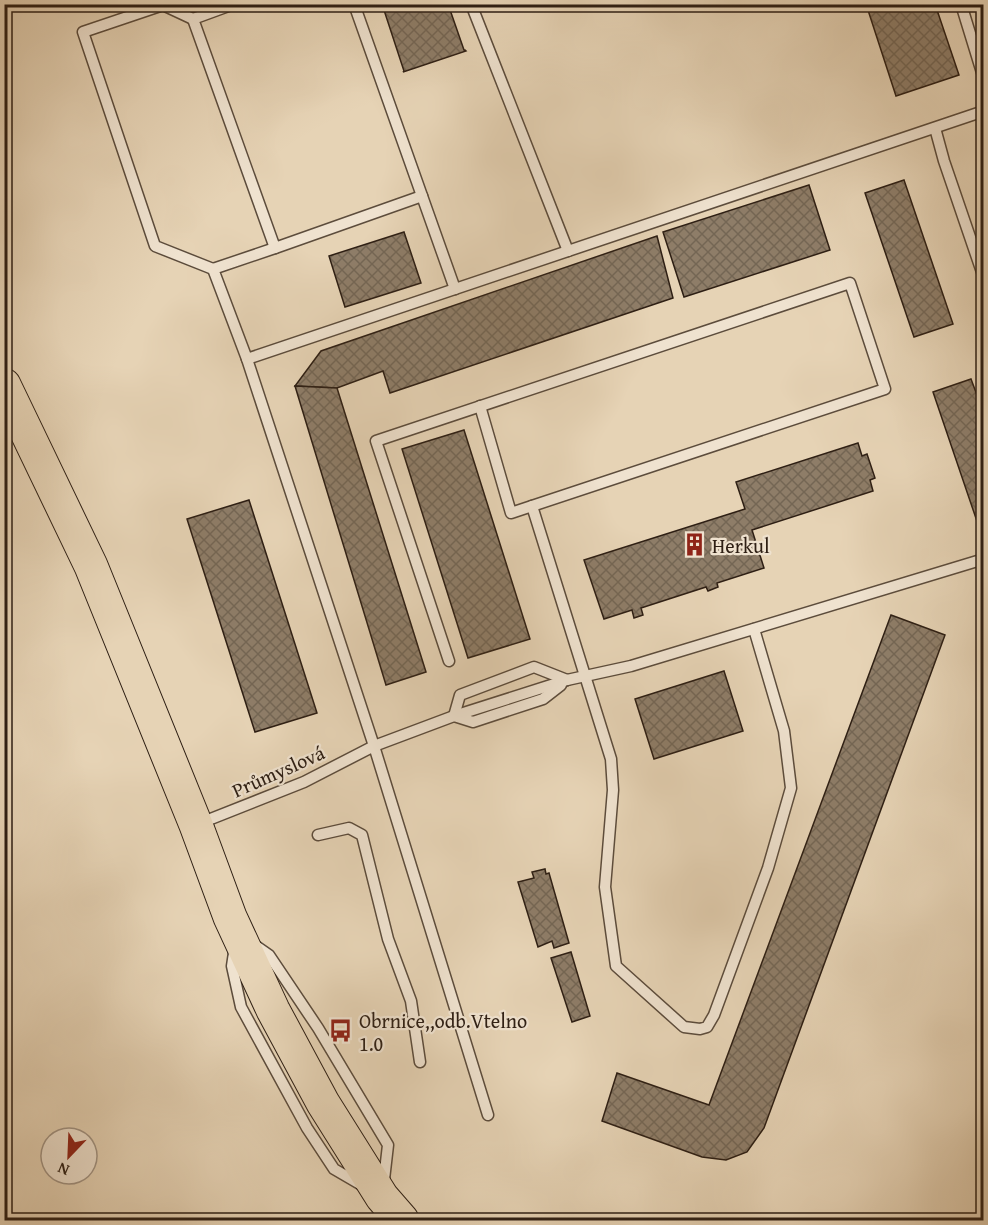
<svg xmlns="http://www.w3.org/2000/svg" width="988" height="1225" viewBox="0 0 988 1225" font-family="'Gentium Book Plus',serif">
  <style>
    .building { fill: url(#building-cross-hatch); stroke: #2e1f14; stroke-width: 1.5 }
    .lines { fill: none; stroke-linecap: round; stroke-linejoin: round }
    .lane-casing { stroke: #5c4c3c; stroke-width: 13 }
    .primary-casing { stroke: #2e1f14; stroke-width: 35 }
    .lane { stroke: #efe2cf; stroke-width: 10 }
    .primary { stroke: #e6d3b5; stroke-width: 33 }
    .labels { text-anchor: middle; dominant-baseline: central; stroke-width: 4.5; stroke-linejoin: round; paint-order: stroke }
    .poi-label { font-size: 20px; fill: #2e1f14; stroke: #efe2cf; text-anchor: start }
    .street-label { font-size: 20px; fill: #2e1f14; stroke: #efe2cf }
  </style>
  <defs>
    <pattern id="building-cross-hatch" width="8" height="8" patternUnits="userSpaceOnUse" patternTransform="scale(1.5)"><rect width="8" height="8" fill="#8e7d68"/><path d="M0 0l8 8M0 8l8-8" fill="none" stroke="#746654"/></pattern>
  </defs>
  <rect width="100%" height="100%" fill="#e6d3b5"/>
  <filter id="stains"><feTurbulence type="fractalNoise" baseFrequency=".00333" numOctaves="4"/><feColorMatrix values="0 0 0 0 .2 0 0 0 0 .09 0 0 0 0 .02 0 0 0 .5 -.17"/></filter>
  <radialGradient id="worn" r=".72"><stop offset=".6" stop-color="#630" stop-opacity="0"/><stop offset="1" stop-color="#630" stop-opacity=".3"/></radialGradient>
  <!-- building -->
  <g class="building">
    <polygon points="382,4 448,4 464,50 465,50 466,51 403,72 404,71"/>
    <polygon points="866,4 935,4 959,75 896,96"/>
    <polygon points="904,180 953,324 914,337 865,193"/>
    <polygon points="809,185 830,250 684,297 663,232"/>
    <polygon points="404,232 421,283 345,307 329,256"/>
    <polygon points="657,236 673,298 390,393 383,371 337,388 295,386 321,351"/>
    <polygon points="971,379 984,414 984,535 982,536 933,392"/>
    <polygon points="295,386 337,388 426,672 386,685"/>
    <polygon points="464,430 530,639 468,658 402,449"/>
    <polygon points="858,443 862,456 867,454 875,478 870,480 873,491 752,530 764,568 717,583 718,587 708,591 706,587 641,608 643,615 634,618 632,610 604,619 584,560 745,509 736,482"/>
    <polygon points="249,500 317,713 255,732 187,519"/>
    <polygon points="891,615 945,635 764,1128 747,1152 726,1160 702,1157 602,1121 617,1073 709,1105"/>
    <polygon points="724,671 743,731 654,759 635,699"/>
    <polygon points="545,869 546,874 549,873 569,943 554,948 552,941 538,947 518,882 534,878 532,872"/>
    <polygon points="571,952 590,1016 572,1022 551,958"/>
  </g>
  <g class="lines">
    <defs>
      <g id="lane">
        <polyline points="234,4 193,19 275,248 422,196"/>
        <polyline points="354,4 455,289"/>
        <polyline points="471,4 568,251"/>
        <polyline points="961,4 984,79"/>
        <polyline points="193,19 163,5 83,32 155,246 213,269"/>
        <polyline points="935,128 944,161 984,278"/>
        <polyline points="275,248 213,269 247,359 374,746 488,1115"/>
        <polyline points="247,359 984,111"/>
        <polyline points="480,406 511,513 532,506"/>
        <polyline points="449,661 376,441 850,283 885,389 532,506 611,759 613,790 605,887 616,966 684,1027 700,1029 707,1027 714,1015 768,868 791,788 784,731 754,629"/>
        <polyline points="454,716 460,695 534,667 567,680"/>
        <polyline points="454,716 473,722 543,699 561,685"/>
        <polyline points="198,824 304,782 374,746 454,716 567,680 631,666 984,559"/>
        <polyline points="318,835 349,828 362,835 388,939 411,1001 420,1062"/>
        <polygon points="237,933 269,955 318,1028 388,1145 382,1197 334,1169 307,1128 241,1007 232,966"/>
      </g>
      <polyline id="primary" points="4,385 91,566 196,825 230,917 273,1010 323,1103 382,1197 402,1220"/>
    </defs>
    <!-- lane casing -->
    <use href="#lane" class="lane-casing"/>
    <!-- primary casing -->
    <use href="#primary" class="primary-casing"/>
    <!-- lane -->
    <use href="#lane" class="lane"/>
    <!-- primary -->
    <use href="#primary" class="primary"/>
  </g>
  <!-- icons -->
  <defs>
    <symbol id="building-bare" viewBox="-9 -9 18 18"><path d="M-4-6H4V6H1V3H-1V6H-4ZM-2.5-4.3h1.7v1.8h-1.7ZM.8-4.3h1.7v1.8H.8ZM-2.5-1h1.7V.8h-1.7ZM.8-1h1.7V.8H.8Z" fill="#8f2418" stroke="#efe2cf" stroke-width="2.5" paint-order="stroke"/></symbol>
    <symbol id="bus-bare" viewBox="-9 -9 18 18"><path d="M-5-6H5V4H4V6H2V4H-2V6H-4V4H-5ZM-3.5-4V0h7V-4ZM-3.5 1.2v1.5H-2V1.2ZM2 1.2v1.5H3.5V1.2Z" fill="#8f2418" stroke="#efe2cf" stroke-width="2.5" paint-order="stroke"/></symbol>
  </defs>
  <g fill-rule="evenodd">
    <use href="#building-bare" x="678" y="528" width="33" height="33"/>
    <use href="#bus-bare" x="324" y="1014" width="33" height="33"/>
  </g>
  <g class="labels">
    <!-- poi labels -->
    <g class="poi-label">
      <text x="712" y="545">Herkul</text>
      <text x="359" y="1020">Obrnice,,odb.Vtelno<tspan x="359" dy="23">1.0</tspan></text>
    </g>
    <!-- street labels -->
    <g class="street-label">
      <text transform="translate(278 771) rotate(-24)">Průmyslová</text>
    </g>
  </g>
  <!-- margin -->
  <rect width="988" height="1225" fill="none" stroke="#e6d3b5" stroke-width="24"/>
  <rect x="6" y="6" width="976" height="1213" fill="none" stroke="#2e1f14" stroke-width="3"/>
  <rect x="12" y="12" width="964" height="1201" fill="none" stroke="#2e1f14" stroke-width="1.5"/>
  <!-- north arrow -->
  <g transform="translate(69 1156) rotate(203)"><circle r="28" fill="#efe2cf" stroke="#a29484" stroke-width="1.5"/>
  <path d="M0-4.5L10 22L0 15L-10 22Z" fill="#8f2418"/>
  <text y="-9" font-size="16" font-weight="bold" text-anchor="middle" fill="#2e1f14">N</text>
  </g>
  <rect width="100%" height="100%" filter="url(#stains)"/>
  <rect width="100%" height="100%" fill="url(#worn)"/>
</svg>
